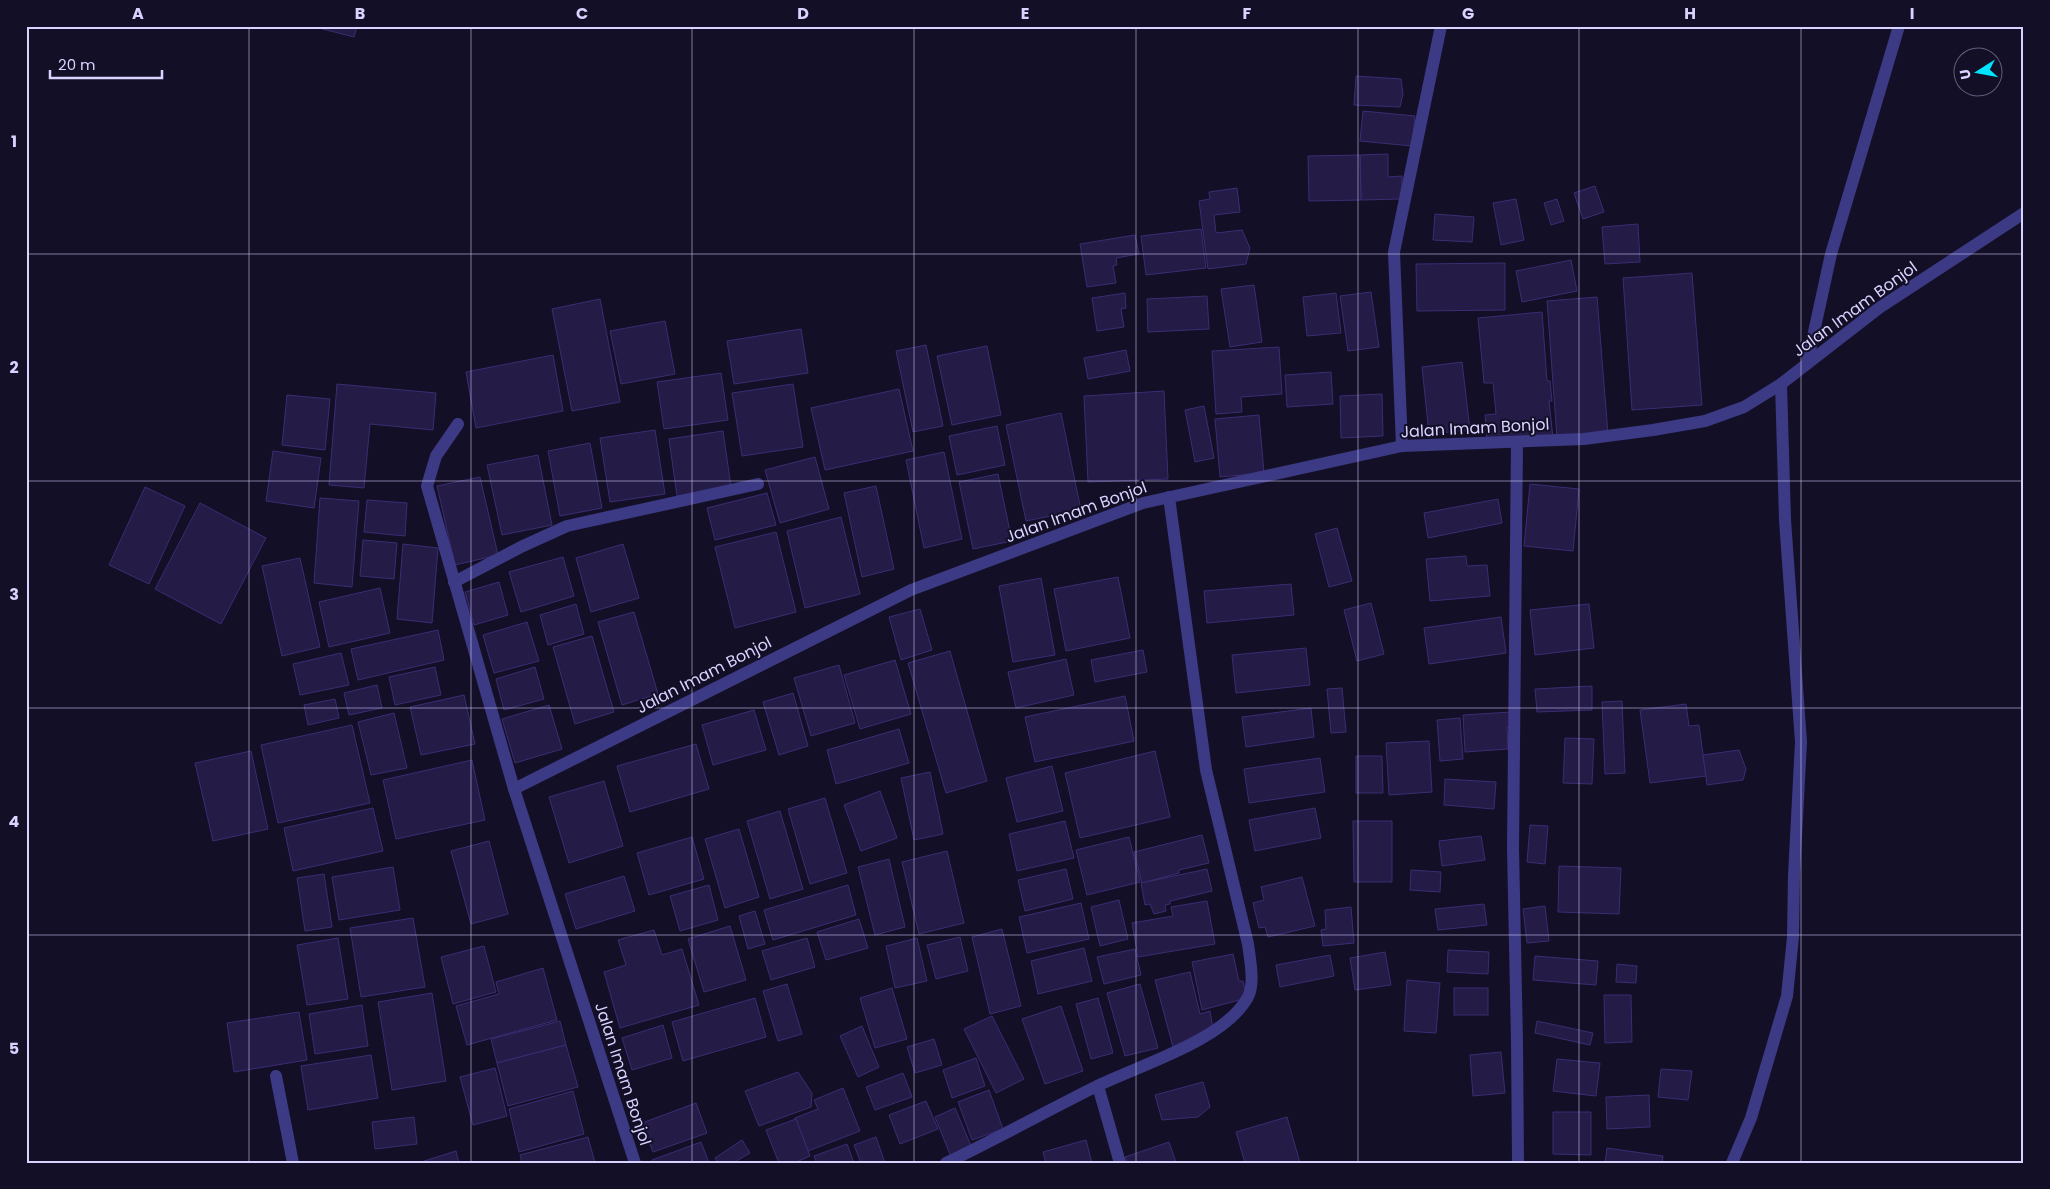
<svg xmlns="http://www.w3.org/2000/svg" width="2050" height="1189" viewBox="0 0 2050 1189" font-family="Poppins,sans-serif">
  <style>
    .building { fill: #241b47; stroke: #3b2d73 }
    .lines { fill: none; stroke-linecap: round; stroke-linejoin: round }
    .street { stroke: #3d3a85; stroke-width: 12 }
    .grid { fill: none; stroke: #d9d4ff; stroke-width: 1; stroke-opacity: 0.55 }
    .labels { text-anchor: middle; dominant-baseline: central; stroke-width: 4; stroke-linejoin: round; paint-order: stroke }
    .street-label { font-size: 16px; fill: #d9d4ff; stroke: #130f26 }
    .neatline { fill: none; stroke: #d9d4ff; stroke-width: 2 }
    .grid-label { font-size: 16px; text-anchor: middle; font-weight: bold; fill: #d9d4ff }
  </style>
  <rect width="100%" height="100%" fill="#130f26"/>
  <!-- building -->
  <g class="building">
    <polygon points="311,26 357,26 354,37"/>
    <polygon points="1356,76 1401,79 1403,94 1400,107 1354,105"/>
    <polygon points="1363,111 1415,116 1412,146 1360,141"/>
    <polygon points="1388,154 1388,177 1402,176 1402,199 1361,200 1360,155"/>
    <polygon points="1360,155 1361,200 1309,201 1308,156"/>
    <polygon points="1595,186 1604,212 1583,219 1574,193"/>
    <polygon points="1237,188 1240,212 1214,215 1216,233 1242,230 1250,248 1246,264 1208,269 1199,201 1210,199 1209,192"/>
    <polygon points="1516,199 1524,240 1501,245 1493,203"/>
    <polygon points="1557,199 1564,221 1551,225 1544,203"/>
    <polygon points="1435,214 1474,217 1472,242 1433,240"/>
    <polygon points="1638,224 1640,262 1605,264 1602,227"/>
    <polygon points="1201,229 1206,268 1146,275 1141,236"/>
    <polygon points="1135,235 1139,254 1116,258 1117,265 1113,266 1116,283 1087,287 1080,244"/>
    <polygon points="1571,260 1577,291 1522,302 1516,271"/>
    <polygon points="1505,263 1505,310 1417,311 1416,264"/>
    <polygon points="1692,273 1702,405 1632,410 1623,278"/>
    <polygon points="1254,285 1262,342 1230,347 1221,289"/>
    <polygon points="1371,292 1379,347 1348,351 1340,296"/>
    <polygon points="1125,293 1126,308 1121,309 1124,327 1097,331 1092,298"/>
    <polygon points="1336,293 1341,333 1307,336 1303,297"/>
    <polygon points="1207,296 1209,329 1148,332 1147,299"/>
    <polygon points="1597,297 1608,434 1557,438 1547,301"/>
    <polygon points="600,299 620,402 572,411 552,309"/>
    <polygon points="1542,312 1547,381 1550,381 1552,401 1549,401 1553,438 1487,440 1485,415 1496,414 1493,383 1484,383 1478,318"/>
    <polygon points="665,321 675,374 621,384 610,331"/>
    <polygon points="801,329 808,373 734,384 727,341"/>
    <polygon points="926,345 943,426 913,432 896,351"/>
    <polygon points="987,346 1001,415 952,425 937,356"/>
    <polygon points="1279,347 1282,394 1241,397 1242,412 1216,414 1212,351"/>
    <polygon points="1126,350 1130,371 1088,379 1084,358"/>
    <polygon points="553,355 563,411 476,428 466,372"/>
    <polygon points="1462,362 1470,430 1429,434 1422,367"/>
    <polygon points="1331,372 1333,404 1287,407 1285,375"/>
    <polygon points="721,373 728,420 664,429 657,382"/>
    <polygon points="337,384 436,393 433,430 370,424 364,488 329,485"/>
    <polygon points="793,384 803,447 742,456 732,393"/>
    <polygon points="899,389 913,451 825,470 811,408"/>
    <polygon points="1164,391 1168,479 1088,482 1084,396"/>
    <polygon points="1382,394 1383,436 1341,438 1340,396"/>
    <polygon points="287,395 330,399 325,450 282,445"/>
    <polygon points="1204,406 1214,458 1195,462 1185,410"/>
    <polygon points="1061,413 1081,510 1026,521 1006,425"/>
    <polygon points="1259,415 1264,473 1220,477 1215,419"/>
    <polygon points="997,426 1005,465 957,475 949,436"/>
    <polygon points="655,430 665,494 610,502 600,438"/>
    <polygon points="723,431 731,487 677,496 669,439"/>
    <polygon points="590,443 602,508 560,516 548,451"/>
    <polygon points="273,451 321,458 314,508 266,501"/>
    <polygon points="944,452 962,539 924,548 906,460"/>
    <polygon points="538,455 552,525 502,535 487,465"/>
    <polygon points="815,457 829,509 780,523 765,470"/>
    <polygon points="998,474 1012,541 973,549 959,482"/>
    <polygon points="480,477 498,555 455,565 437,486"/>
    <polygon points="1530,484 1579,489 1573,551 1524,546"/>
    <polygon points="876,486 894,569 862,577 844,493"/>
    <polygon points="145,487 185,506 149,584 109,565"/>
    <polygon points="767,493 776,525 715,540 707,508"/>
    <polygon points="320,498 359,501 352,587 314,583"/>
    <polygon points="1498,499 1502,523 1428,538 1424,513"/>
    <polygon points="367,500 407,503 405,536 364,532"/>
    <polygon points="200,503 266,538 221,624 155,589"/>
    <polygon points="841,517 860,594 805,608 787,531"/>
    <polygon points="1337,528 1352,581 1329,587 1315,534"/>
    <polygon points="776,532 796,612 735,628 715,547"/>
    <polygon points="363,540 397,543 394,579 360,576"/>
    <polygon points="403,544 438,548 432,623 397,619"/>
    <polygon points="623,544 639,598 591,612 576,558"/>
    <polygon points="1466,556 1467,566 1487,565 1490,596 1430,601 1426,559"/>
    <polygon points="563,557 574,596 521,612 509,572"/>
    <polygon points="300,558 320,647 282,656 262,566"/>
    <polygon points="1118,577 1130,638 1066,651 1054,589"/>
    <polygon points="1041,578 1055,655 1013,662 999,586"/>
    <polygon points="499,582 508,615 474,625 465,592"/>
    <polygon points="1291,584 1294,615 1207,623 1204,591"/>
    <polygon points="380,588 390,633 329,647 319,602"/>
    <polygon points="1371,603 1384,654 1357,661 1344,610"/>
    <polygon points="576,604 584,634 548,645 540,615"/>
    <polygon points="1589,604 1594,648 1535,655 1530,610"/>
    <polygon points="920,609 932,650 901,660 889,617"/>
    <polygon points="634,612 658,694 622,705 598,622"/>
    <polygon points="1501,617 1506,653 1429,664 1424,628"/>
    <polygon points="527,622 539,661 494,673 483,635"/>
    <polygon points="438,630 444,660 358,680 351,649"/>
    <polygon points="592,636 614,712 575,724 553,647"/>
    <polygon points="1306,648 1310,685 1236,693 1232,655"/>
    <polygon points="1143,650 1147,672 1095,682 1091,660"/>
    <polygon points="950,651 987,781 946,793 908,663"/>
    <polygon points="341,653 349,685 300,695 293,664"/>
    <polygon points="1066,659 1074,695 1016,708 1008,672"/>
    <polygon points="895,660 911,714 860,729 844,675"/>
    <polygon points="839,665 855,723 811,736 794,678"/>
    <polygon points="435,667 441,695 395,705 389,677"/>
    <polygon points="535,667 544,699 504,710 496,679"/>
    <polygon points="377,685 382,708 349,715 344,693"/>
    <polygon points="1592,686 1592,710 1537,712 1535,689"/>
    <polygon points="1342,688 1346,732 1331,733 1327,689"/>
    <polygon points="793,693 808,746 779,755 763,702"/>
    <polygon points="464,695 475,744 421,755 410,707"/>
    <polygon points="1125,696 1134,741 1035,762 1025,717"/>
    <polygon points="335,699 339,718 308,725 304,705"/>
    <polygon points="1622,701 1625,773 1605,774 1602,702"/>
    <polygon points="1686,704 1689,726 1699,725 1706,776 1650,783 1640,710"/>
    <polygon points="549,705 562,749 515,763 502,719"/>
    <polygon points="1311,708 1314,737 1246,747 1242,717"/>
    <polygon points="754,710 766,750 713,765 702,725"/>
    <polygon points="1511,712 1512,727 1507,727 1508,749 1465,752 1463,715"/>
    <polygon points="394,713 407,768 371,775 358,722"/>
    <polygon points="1460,718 1463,759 1440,761 1437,720"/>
    <polygon points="352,725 370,803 278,823 261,745"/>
    <polygon points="899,729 909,763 836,784 827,750"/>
    <polygon points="1565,738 1594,739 1592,784 1563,783"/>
    <polygon points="1429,741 1432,792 1389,795 1386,743"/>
    <polygon points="696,744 709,789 630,812 617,766"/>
    <polygon points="1739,750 1746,769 1743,780 1707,785 1703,755"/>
    <polygon points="251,751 268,829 213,841 195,763"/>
    <polygon points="1155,751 1170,817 1080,838 1065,773"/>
    <polygon points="1356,756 1382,756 1383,793 1356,793"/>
    <polygon points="1320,758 1325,792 1249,803 1244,769"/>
    <polygon points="472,760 485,820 396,839 383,780"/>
    <polygon points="1052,766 1063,811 1017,822 1006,778"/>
    <polygon points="930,772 943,834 914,840 901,778"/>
    <polygon points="1445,779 1496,782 1494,809 1444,805"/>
    <polygon points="604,781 623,846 569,863 549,797"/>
    <polygon points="880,791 897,838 861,851 844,805"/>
    <polygon points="825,798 847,873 810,884 788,809"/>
    <polygon points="373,808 383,851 293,871 284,828"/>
    <polygon points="1315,808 1321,838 1255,851 1249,820"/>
    <polygon points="780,811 803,889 770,899 747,821"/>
    <polygon points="1065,821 1074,858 1017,871 1009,834"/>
    <polygon points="1353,821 1392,821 1392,882 1354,882"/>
    <polygon points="1530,825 1548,826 1545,864 1527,862"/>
    <polygon points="739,829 759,897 725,908 705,839"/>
    <polygon points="1202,835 1209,863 1179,870 1179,873 1142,883 1134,852"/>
    <polygon points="1481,836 1485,860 1442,866 1439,841"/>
    <polygon points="692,837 704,879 649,895 637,853"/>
    <polygon points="1129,837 1140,882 1087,895 1076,850"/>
    <polygon points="489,841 508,914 471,924 451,851"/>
    <polygon points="947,851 964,923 919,934 902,862"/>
    <polygon points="889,859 905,927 875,935 858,867"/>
    <polygon points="1559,866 1621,868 1619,914 1558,912"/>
    <polygon points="393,867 400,910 339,920 332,877"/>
    <polygon points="1066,869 1073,899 1025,911 1018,880"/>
    <polygon points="1207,869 1212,891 1170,901 1170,904 1165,905 1166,911 1154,914 1150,904 1145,905 1141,883"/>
    <polygon points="1411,870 1441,872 1440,892 1410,890"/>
    <polygon points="324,874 332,927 305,931 297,878"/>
    <polygon points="624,876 635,911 576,929 565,894"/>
    <polygon points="1302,877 1315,926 1268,937 1265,927 1259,928 1253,903 1264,900 1261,887"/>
    <polygon points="709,885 718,920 680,931 670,896"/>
    <polygon points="848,885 856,915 773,940 764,910"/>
    <polygon points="1119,900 1128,939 1100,946 1091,907"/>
    <polygon points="1207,901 1215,944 1138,957 1132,923 1173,916 1171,907"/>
    <polygon points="1081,903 1089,939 1027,953 1019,917"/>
    <polygon points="1484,904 1487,925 1438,930 1435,909"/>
    <polygon points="1545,906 1549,941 1527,943 1523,909"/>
    <polygon points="1351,907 1354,943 1323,946 1321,930 1326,929 1325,910"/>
    <polygon points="755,911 765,944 748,949 739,916"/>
    <polygon points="413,918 425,987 361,997 350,928"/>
    <polygon points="859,919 868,948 826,960 817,932"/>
    <polygon points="730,926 746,980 704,992 688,939"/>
    <polygon points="1002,929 1021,1006 990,1014 972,937"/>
    <polygon points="654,930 662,955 682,949 699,1005 620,1028 604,972 626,965 618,940"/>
    <polygon points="960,937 968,971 936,979 927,945"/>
    <polygon points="338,938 348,999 307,1005 297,945"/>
    <polygon points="807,938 815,967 771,980 762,951"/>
    <polygon points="917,938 927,981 895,988 886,946"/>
    <polygon points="484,946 496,992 453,1004 441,957"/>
    <polygon points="1084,948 1092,981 1038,994 1031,961"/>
    <polygon points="1135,949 1141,975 1104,984 1097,957"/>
    <polygon points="1448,950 1489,952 1488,974 1447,972"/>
    <polygon points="1385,952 1391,985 1355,990 1350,958"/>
    <polygon points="1233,954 1239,981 1243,981 1247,998 1202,1010 1192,962"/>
    <polygon points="1330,955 1334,976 1280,987 1276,965"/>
    <polygon points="1535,956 1598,961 1596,985 1533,980"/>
    <polygon points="1617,964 1637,966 1636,983 1616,982"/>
    <polygon points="543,968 557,1020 467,1045 456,1006 499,994 496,982"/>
    <polygon points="1190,972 1200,1014 1210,1011 1213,1029 1173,1047 1155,980"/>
    <polygon points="1407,980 1440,983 1436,1033 1404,1031"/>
    <polygon points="787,984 802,1034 778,1041 763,991"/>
    <polygon points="1140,984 1158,1048 1125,1056 1107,993"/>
    <polygon points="892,988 907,1039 875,1048 860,998"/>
    <rect x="1454" y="988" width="34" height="27"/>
    <polygon points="432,993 446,1081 392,1090 378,1002"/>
    <polygon points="1604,995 1631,995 1632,1042 1605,1043"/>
    <polygon points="755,998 766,1037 683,1061 672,1022"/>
    <polygon points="1098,998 1113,1053 1091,1059 1076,1004"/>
    <polygon points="362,1005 368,1046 315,1054 309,1014"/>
    <polygon points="1061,1006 1083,1071 1045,1084 1022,1019"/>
    <polygon points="299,1012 307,1060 234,1072 227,1023"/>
    <polygon points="992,1016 1024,1079 996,1093 964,1029"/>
    <polygon points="560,1021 566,1045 497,1063 491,1039"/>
    <polygon points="1537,1021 1593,1033 1590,1045 1535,1033"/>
    <polygon points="663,1025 672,1058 632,1070 622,1038"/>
    <polygon points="862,1026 879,1067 858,1077 840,1036"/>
    <polygon points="934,1039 942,1065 915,1073 907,1047"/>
    <polygon points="566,1045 578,1087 508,1106 497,1063"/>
    <polygon points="1501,1052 1505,1093 1473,1096 1470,1055"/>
    <polygon points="371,1055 378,1098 308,1110 301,1066"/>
    <polygon points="976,1058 985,1086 952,1098 943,1070"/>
    <polygon points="1557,1059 1600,1063 1596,1096 1553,1091"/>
    <polygon points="495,1068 507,1116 473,1125 460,1077"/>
    <polygon points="1661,1069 1692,1071 1688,1100 1658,1097"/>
    <polygon points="798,1072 812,1093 811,1107 759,1126 745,1091"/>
    <polygon points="903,1073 912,1097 875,1110 866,1087"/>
    <polygon points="1203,1082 1210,1107 1198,1117 1162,1120 1155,1095"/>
    <polygon points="843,1088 860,1131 808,1151 795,1118 818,1109 814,1100"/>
    <polygon points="989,1090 1003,1129 972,1140 958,1102"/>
    <polygon points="573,1091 584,1134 519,1152 509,1109"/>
    <polygon points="1649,1095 1650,1127 1607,1129 1606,1097"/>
    <polygon points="926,1101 938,1129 900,1144 889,1115"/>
    <polygon points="696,1103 707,1133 653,1152 642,1123"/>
    <polygon points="955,1108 972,1148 951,1157 935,1117"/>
    <polygon points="1553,1112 1591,1112 1591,1155 1553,1154"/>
    <polygon points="414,1117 417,1144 375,1149 372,1122"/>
    <polygon points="1287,1117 1300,1163 1245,1163 1236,1132"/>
    <polygon points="796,1119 810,1156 794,1163 779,1163 766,1130"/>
    <polygon points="588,1137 595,1163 522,1163 520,1155"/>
    <polygon points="876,1137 885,1163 861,1163 854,1145"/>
    <polygon points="742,1140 750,1153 733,1163 718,1163 715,1158"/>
    <polygon points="1086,1140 1092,1163 1046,1163 1043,1152"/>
    <polygon points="701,1142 709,1163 653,1163 652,1160"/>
    <polygon points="1169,1142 1176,1162 1127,1163 1125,1157"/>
    <polygon points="847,1144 854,1163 817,1163 814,1156"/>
    <polygon points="1607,1148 1663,1156 1662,1163 1605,1163"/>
    <polygon points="456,1151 459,1163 418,1163"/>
  </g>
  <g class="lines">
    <!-- street -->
    <g class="street">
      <polyline points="1807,364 1831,254 1899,26"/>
      <polyline points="458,424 436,456 427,486 514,789"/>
      <polyline points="1517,442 1513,848 1517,1042 1518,1163"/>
      <polyline points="1402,446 1394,252 1441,26"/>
      <polyline points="454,582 523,546 567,526 758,484"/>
      <polyline points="276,1076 293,1163"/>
      <polyline points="1098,1086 1120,1163"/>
      <polyline points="635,1163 514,789 911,590 1143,503 1402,446 1584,439 1653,430 1705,421 1744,407 1781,384 1879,308 2024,213"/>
      <path d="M 946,1163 C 996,1139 1045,1112 1095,1087 C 1139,1065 1224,1041 1248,997 C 1255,984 1250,959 1248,944 L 1206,770 L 1169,497"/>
      <polyline points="1732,1163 1751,1118 1787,996 1793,937 1794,875 1801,742 1785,520 1781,384"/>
    </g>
  </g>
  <!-- grid -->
  <path class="grid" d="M 249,26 L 249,1163M 471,26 L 471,1163M 692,26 L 692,1163M 914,26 L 914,1163M 1136,26 L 1136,1163M 1358,26 L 1358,1163M 1579,26 L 1579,1163M 1801,26 L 1801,1163M 26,254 L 2024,254M 26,481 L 2024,481M 26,708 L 2024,708M 26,935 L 2024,935"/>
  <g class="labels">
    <!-- street labels -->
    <g class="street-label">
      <text transform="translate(1855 309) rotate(-36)">Jalan Imam Bonjol</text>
      <text transform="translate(1475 428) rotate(-3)">Jalan Imam Bonjol</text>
      <text transform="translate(1076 512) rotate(-20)">Jalan Imam Bonjol</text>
      <text transform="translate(704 675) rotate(-27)">Jalan Imam Bonjol</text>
      <text transform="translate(623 1074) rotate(72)">Jalan Imam Bonjol</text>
    </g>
  </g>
  <!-- border -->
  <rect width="2050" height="1189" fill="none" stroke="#130f26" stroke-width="55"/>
  <!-- north arrow -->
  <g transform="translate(1978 72) rotate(259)"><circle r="24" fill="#130f26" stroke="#625e7d"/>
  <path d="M0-4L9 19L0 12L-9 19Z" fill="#00e5ff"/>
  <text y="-8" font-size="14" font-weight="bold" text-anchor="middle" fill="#d9d4ff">U</text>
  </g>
  <!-- scale -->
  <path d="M50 70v8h112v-8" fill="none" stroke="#d9d4ff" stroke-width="2.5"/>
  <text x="58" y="70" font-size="15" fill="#d9d4ff" stroke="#130f26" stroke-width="4" paint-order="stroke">20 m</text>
  <rect x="28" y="28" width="1994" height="1134" class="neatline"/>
  <g class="grid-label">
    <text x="138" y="19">A</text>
    <text x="360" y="19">B</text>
    <text x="582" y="19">C</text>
    <text x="803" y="19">D</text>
    <text x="1025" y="19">E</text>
    <text x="1247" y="19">F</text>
    <text x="1468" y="19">G</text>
    <text x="1690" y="19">H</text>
    <text x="1912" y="19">I</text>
    <text x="14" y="147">1</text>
    <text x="14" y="373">2</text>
    <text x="14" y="600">3</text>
    <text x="14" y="827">4</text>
    <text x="14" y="1054">5</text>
  </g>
</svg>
